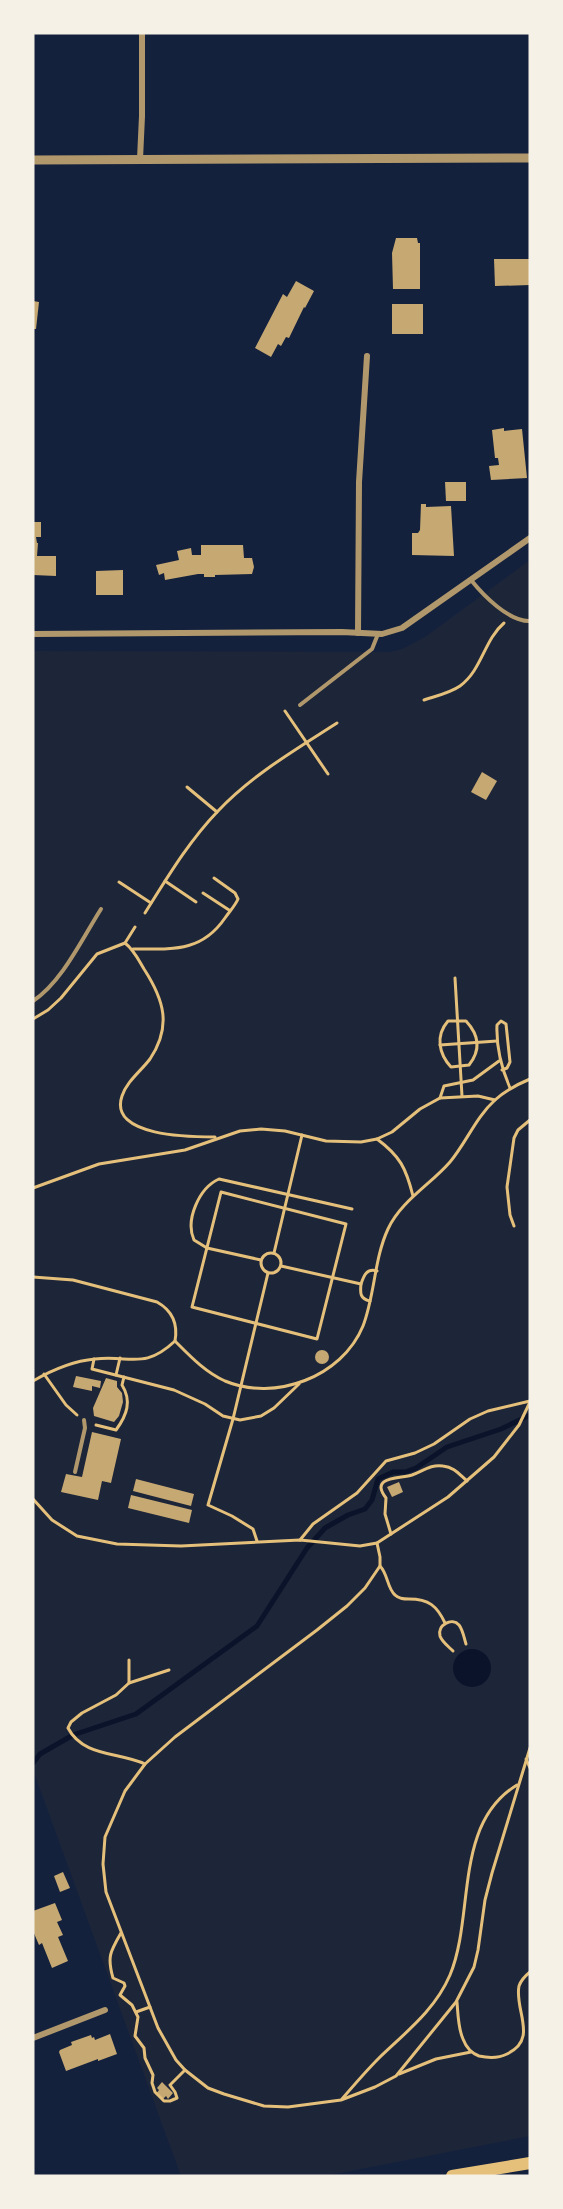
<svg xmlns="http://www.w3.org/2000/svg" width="563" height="2209" viewBox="0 0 563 2209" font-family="Roboto,sans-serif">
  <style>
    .green { fill: #1d2539 }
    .water { fill: #0b132b }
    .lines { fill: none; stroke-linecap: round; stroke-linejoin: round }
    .stream { stroke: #0b132b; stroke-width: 5 }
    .building { fill: #c6a872 }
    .path { stroke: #e5c07b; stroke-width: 3 }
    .service { stroke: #b1986c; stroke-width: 4 }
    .minor { stroke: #b1986c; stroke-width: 6 }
    .tertiary { stroke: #b1986c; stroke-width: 9 }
    .primary { stroke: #e5c07b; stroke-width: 12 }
  </style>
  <rect width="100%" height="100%" fill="#14213d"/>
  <!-- green -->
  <polygon class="green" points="530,560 530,2136 325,2176 181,2176 33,1770 33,651 390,652 402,649 425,637"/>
  <!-- water -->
  <circle class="water" cx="472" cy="1668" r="19"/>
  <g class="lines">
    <!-- stream -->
    <polyline class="stream" points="33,1763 40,1754 73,1735 136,1714 257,1626 307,1548 325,1528 348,1515 365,1509 372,1500 378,1479 393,1472 405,1472 416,1468 447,1447 501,1429 530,1415"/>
  </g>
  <!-- building -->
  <g class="building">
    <polygon points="396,238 417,238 418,243 420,243 420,289 393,289 392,253"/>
    <polygon points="494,259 530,259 530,285 495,286"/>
    <polygon points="296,281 314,291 305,308 304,307 289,338 286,337 281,346 278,344 271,357 255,348 283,294 287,297"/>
    <polygon points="33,301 39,302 36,329 33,329"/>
    <rect x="392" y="304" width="31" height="30"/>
    <polygon points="504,428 504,431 522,429 527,478 491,480 489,466 499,465 498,458 495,458 492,430"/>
    <polygon points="445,482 466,482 466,501 446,501"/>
    <polygon points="421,504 426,504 426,507 451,506 454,556 412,555 412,533 418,533 420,530"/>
    <polygon points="33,522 41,522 41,537 36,537 37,543 38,543 37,556 56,556 56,576 33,575"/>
    <polygon points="201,545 243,545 244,558 252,558 254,567 252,574 215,575 215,577 204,577 204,574 198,574 165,580 164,573 159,575 156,565 179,560 177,551 191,548 192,555 201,555"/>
    <polygon points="123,570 123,595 96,595 96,571"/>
    <polygon points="482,772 497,781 486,800 471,792"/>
    <circle cx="322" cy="1357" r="7"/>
    <polygon points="76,1376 101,1381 100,1388 92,1386 92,1391 73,1387"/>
    <polygon points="106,1378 117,1381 117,1387 122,1393 123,1402 119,1416 114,1422 94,1416 93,1408"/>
    <polygon points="92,1432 121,1439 111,1483 102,1481 98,1500 61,1492 66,1474 82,1477"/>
    <polygon points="136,1479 194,1494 191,1506 133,1491"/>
    <polygon points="399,1482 403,1492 392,1497 387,1487"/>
    <polygon points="131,1495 192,1510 189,1523 128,1508"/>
    <polygon points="63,1872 70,1888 60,1892 54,1876"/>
    <polygon points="55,1903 62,1920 57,1922 63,1935 58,1937 68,1961 52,1968 42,1943 39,1945 33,1931 33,1911"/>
    <polygon points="110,2034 117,2054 98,2061 98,2059 66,2071 59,2052 60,2050 72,2045 71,2042 91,2035 92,2038 94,2037 95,2040"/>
    <polygon points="162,2082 173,2093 168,2099 166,2096 162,2100 156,2094 159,2090 157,2088"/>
  </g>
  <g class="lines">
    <!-- path -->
    <g class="path">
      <path d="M 424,700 C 436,696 450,693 460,686 C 482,670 484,640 504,623"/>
      <polyline points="285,711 328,774"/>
      <polyline points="187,787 217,812"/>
      <polyline points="165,881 196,902"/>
      <polyline points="119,882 151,903"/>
      <polyline points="203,893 229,910"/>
      <path d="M 145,913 C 167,878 189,841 218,811 C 252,775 295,750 337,723"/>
      <path d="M 125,943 C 134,950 138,959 144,969 C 164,1000 172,1026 150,1059 C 141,1071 127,1081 122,1096 C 108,1137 192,1137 215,1137"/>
      <path d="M 133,949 C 171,949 201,953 225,918 C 229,912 235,906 238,899 L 235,893 L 214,878"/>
      <polyline points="455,978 462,1096"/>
      <polyline points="33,1019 48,1010 61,998 97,954 125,943 135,927"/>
      <path d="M 448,1021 L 466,1021 C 479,1035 481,1050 469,1065 L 451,1067 C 439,1054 435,1036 448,1021 Z"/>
      <polyline points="440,1045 497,1041"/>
      <path d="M 502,1070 L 507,1068 L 510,1062 L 506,1024 L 501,1021 L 497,1025 C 496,1048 501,1067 510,1088"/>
      <polyline points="440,1098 444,1086 473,1080 499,1061"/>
      <path d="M 377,1139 C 400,1156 406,1168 413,1196"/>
      <polyline points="33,1188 99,1164 185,1150 240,1131 261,1129 285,1131 326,1141 361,1142 377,1139 392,1132 420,1109 440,1098 478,1096 495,1100"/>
      <polygon points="221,1192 346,1224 317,1339 192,1307"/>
      <polyline points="514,1226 510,1215 507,1187 514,1138 518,1130 530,1120"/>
      <circle cx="271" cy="1263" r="10"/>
      <polyline points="274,1253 302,1135"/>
      <path d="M 261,1260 L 207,1248 L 194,1240 C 185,1220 199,1188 219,1179 L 352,1209"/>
      <path d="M 281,1266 L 361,1284 C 360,1293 360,1299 370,1301"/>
      <path d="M 33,1277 L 73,1280 L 157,1302 C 173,1311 178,1324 175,1341"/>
      <path d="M 361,1284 C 364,1275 367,1268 377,1271"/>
      <polyline points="94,1359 92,1369 174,1390 205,1404 223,1416 240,1420 261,1416 274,1408 299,1384"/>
      <polyline points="44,1374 66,1405 77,1415"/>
      <polyline points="116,1375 120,1358"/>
      <path d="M 33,1381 C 52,1370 73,1361 95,1359 C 131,1355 144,1370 175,1341 C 190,1356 205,1372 225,1381 C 275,1402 342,1377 363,1326 C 375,1295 374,1259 388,1229 C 401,1201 430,1185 450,1162 C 466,1143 476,1117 495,1100 C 505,1091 518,1084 530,1079"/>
      <path d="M 96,1425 L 116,1430 C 127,1415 132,1401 122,1385 L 124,1377"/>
      <polyline points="33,1499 52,1520 77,1536 117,1544 181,1546 300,1540 360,1546 377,1543 448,1497 494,1457 519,1425 530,1402"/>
      <path d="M 391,1534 L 385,1514 L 386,1498 C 369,1476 400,1479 412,1475 C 423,1471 431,1464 443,1466 C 454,1467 459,1474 467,1481"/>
      <polyline points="300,1540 313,1524 357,1493 386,1461 415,1453 434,1444 470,1419 488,1411 530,1401"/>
      <polyline points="257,1541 253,1529 232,1516 208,1505 233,1419 268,1273"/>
      <polyline points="377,1543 380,1557 380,1566 365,1588 347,1606 317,1630 175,1737 145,1764 125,1791 105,1837 103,1864 106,1892 158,2028 176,2060 185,2070 208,2088 224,2094 264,2106 288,2107 341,2100 375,2087 396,2076 456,2002 474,1967 478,1950 485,1900 492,1873 530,1748"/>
      <path d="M 380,1566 C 388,1574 387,1588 395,1595 C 399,1599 404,1599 409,1599 C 429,1599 437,1606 445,1623"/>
      <path d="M 453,1651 C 449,1647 442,1642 440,1636 C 437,1625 452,1617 459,1625 C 463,1630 464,1638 466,1644"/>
      <polyline points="129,1683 129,1660"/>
      <polyline points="526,1759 530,1768"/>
      <path d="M 145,1764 C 119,1752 83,1757 68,1728 L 71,1722 L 82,1713 L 116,1695 L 129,1683 L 169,1670"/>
      <path d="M 121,1933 C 110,1952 107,1957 113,1978 L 124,1983 L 125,1986 L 120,1995 L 132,2005 L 138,2017 L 135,2036 L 144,2048 L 145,2058 L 153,2075 L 152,2083 L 155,2092 L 164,2101 L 170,2101 L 177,2098 L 175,2092 L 170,2085 L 185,2070"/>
      <path d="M 457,2002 C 458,2014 458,2028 463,2039 C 466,2047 471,2053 479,2056 C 488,2058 499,2058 507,2054 C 539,2039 514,2010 519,1986 C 521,1980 525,1976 530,1972"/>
      <polyline points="136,2012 150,2007"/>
      <polyline points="399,2074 436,2059 471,2052"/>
      <path d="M 342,2099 C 354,2085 366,2071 379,2058 C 406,2032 435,2010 450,1975 C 475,1915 453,1824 517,1785"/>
    </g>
    <!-- service -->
    <g class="service">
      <path d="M 471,580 C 483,595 509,622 530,621"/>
      <polyline points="300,705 372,649 378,634"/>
      <path d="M 33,1001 C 62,982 82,939 101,909"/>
      <polyline points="75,1472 85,1428 84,1420"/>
    </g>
    <!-- minor -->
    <g class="minor">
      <polyline points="140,159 142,116 142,33"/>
      <polyline points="358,633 359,482 367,356"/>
      <polyline points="33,634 342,632 382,634 402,628 530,538"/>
      <polyline points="33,2038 105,2010"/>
    </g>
    <!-- tertiary -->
    <polyline class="tertiary" points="33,160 530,158"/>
    <!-- primary -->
    <polyline class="primary" points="452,2176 530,2163"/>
  </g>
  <!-- border -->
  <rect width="563" height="2209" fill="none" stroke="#f6f1e7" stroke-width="69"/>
</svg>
